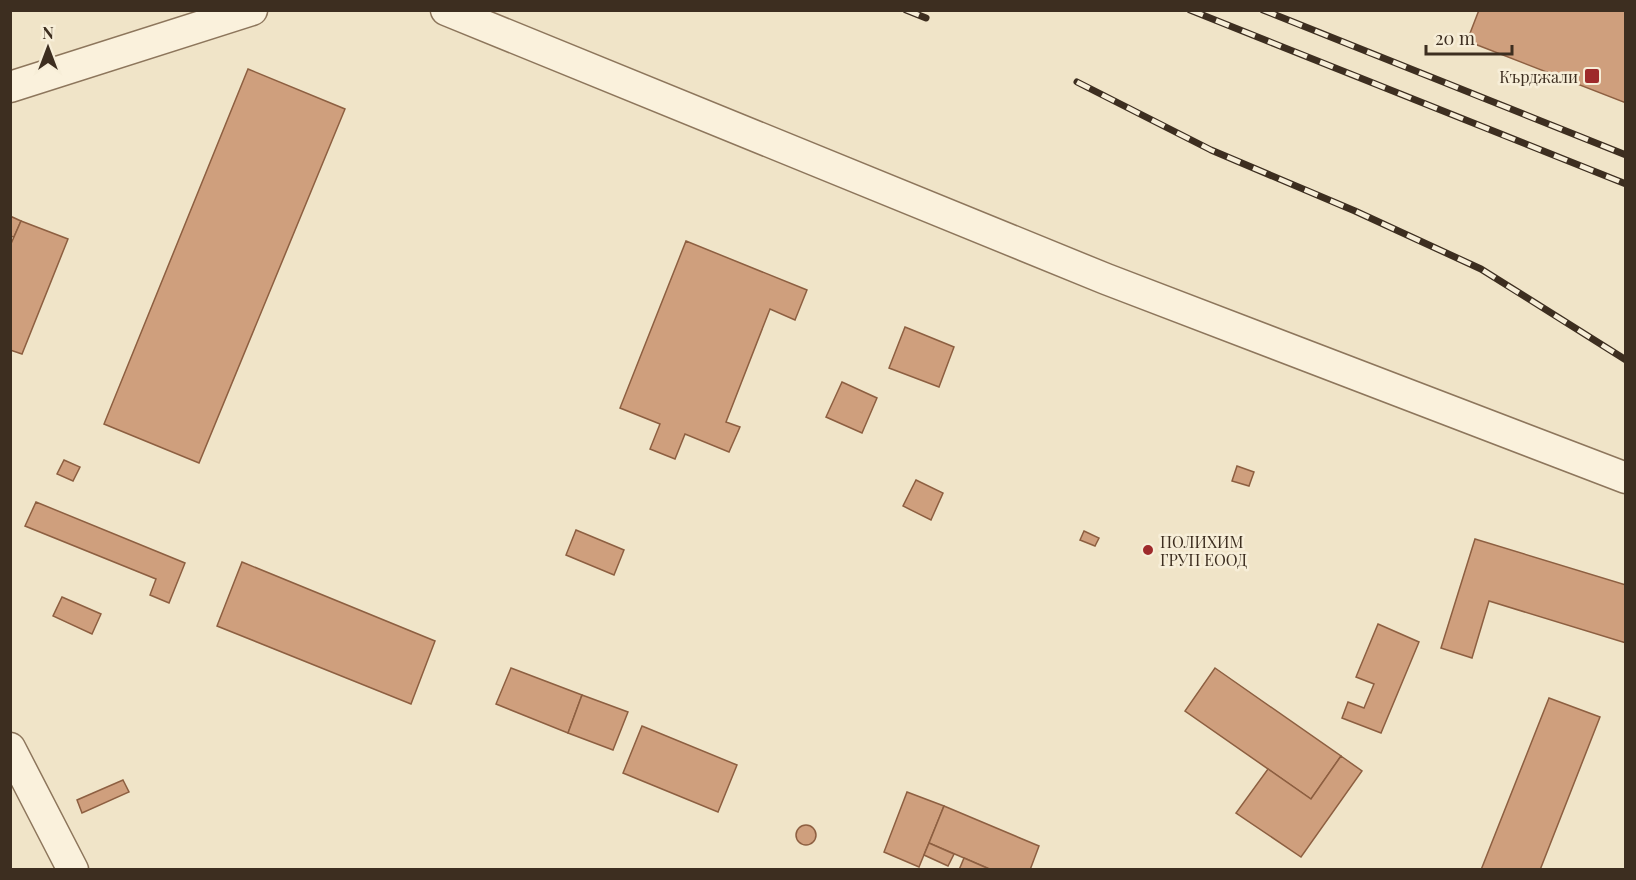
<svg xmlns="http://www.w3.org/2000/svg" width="1636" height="880" viewBox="0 0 1636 880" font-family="'Playfair Display',serif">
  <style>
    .building { fill: #cf9f7d; stroke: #8d5f41; stroke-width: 1.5 }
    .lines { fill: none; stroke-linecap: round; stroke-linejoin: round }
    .minor-casing { stroke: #8d765c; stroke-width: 33 }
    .minor { stroke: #faf1dc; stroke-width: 30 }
    .rail-casing { stroke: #3d2e20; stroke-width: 7 }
    .rail { stroke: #f7eed8; stroke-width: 4.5; stroke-dasharray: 14; stroke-linecap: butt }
    .poi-dot { fill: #9e2a2b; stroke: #f7eed8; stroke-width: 2 }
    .labels { text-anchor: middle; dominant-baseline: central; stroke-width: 5; stroke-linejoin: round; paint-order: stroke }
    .poi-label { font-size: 16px; fill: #3d2e20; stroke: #f7eed8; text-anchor: end }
  </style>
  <rect width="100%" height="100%" fill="#f0e4c8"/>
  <!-- building -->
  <g class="building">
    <polygon points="1479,10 1626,10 1626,103 1467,41"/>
    <polygon points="248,69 345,109 199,463 104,424"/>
    <polygon points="10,216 21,221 14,237 10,236"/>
    <polygon points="21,221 68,239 22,354 10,350 10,246"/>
    <polygon points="686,241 807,290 795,320 770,309 726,422 740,427 729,452 685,434 675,459 650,449 660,424 620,408"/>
    <polygon points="905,327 954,347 939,387 889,368"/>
    <polygon points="842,382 877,398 862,433 826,417"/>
    <polygon points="64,460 80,467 73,481 57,474"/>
    <polygon points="1237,466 1254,472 1249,486 1232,481"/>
    <polygon points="916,480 943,493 931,520 903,506"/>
    <polygon points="36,502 185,563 169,603 150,595 156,579 25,526"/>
    <polygon points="576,530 624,550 614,575 566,555"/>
    <polygon points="1084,531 1099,538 1095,546 1080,540"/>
    <polygon points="1475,539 1626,585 1626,643 1489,601 1472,658 1441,648"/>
    <polygon points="242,562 435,641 411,704 217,626"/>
    <polygon points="62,597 101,614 92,634 53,616"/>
    <polygon points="1378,624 1419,642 1381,733 1342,718 1348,702 1364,708 1374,684 1356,677"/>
    <polygon points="511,668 582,695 568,733 496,704"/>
    <polygon points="1215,668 1341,756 1311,799 1185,711"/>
    <polygon points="582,695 628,712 613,750 568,733"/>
    <polygon points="1549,698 1600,717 1540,870 1481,870"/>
    <polygon points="642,726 737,765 718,812 623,773"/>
    <polygon points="1341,756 1362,771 1301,857 1236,813 1268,769 1311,799"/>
    <polygon points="123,780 129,792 82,813 77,800"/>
    <polygon points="907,792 944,806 919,867 884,852"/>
    <polygon points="944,806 1039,846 1030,870 992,870 929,843"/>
    <circle cx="806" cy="835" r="10"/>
    <polygon points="929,843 954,854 948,866 924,855"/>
    <polygon points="964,858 987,868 986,870 959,870"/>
  </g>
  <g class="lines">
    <defs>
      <g id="minor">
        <polyline points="446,10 1106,279 1626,478"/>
        <polyline points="10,87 252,10"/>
        <polyline points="10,748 73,870"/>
      </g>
    </defs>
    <!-- minor casing -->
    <use href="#minor" class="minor-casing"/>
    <!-- minor -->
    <use href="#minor" class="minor"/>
    <defs>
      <g id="rail">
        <polyline points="906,10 926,18"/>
        <polyline points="1190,10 1626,184"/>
        <polyline points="1263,10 1626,155"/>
        <polyline points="1077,82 1211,150 1355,211 1481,269 1626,360"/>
      </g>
    </defs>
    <!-- rail casing -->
    <use href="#rail" class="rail-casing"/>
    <!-- rail -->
    <use href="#rail" class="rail"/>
  </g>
  <!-- markers -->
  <g class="poi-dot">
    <rect x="1584" y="68" width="16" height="16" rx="3"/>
    <circle cx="1148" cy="550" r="6"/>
  </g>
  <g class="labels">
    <!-- poi labels -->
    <g class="poi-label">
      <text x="1578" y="76">Кърджали</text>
      <text x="1160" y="541" text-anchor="start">ПОЛИХИМ<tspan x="1160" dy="18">ГРУП ЕООД</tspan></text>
    </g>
  </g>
  <!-- border -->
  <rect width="1636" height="880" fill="none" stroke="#3d2e20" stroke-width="24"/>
  <!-- north arrow -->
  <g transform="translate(48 48)" stroke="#f7eed8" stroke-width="4.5" paint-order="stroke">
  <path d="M0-4.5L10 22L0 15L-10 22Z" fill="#3d2e20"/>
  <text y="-9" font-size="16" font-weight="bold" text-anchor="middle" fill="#3d2e20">N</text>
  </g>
  <!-- scale -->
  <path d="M1426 45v9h86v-9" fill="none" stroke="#3d2e20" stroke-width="3"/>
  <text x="1435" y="45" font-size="18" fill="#3d2e20" stroke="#f7eed8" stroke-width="4.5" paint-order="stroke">20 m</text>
</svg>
